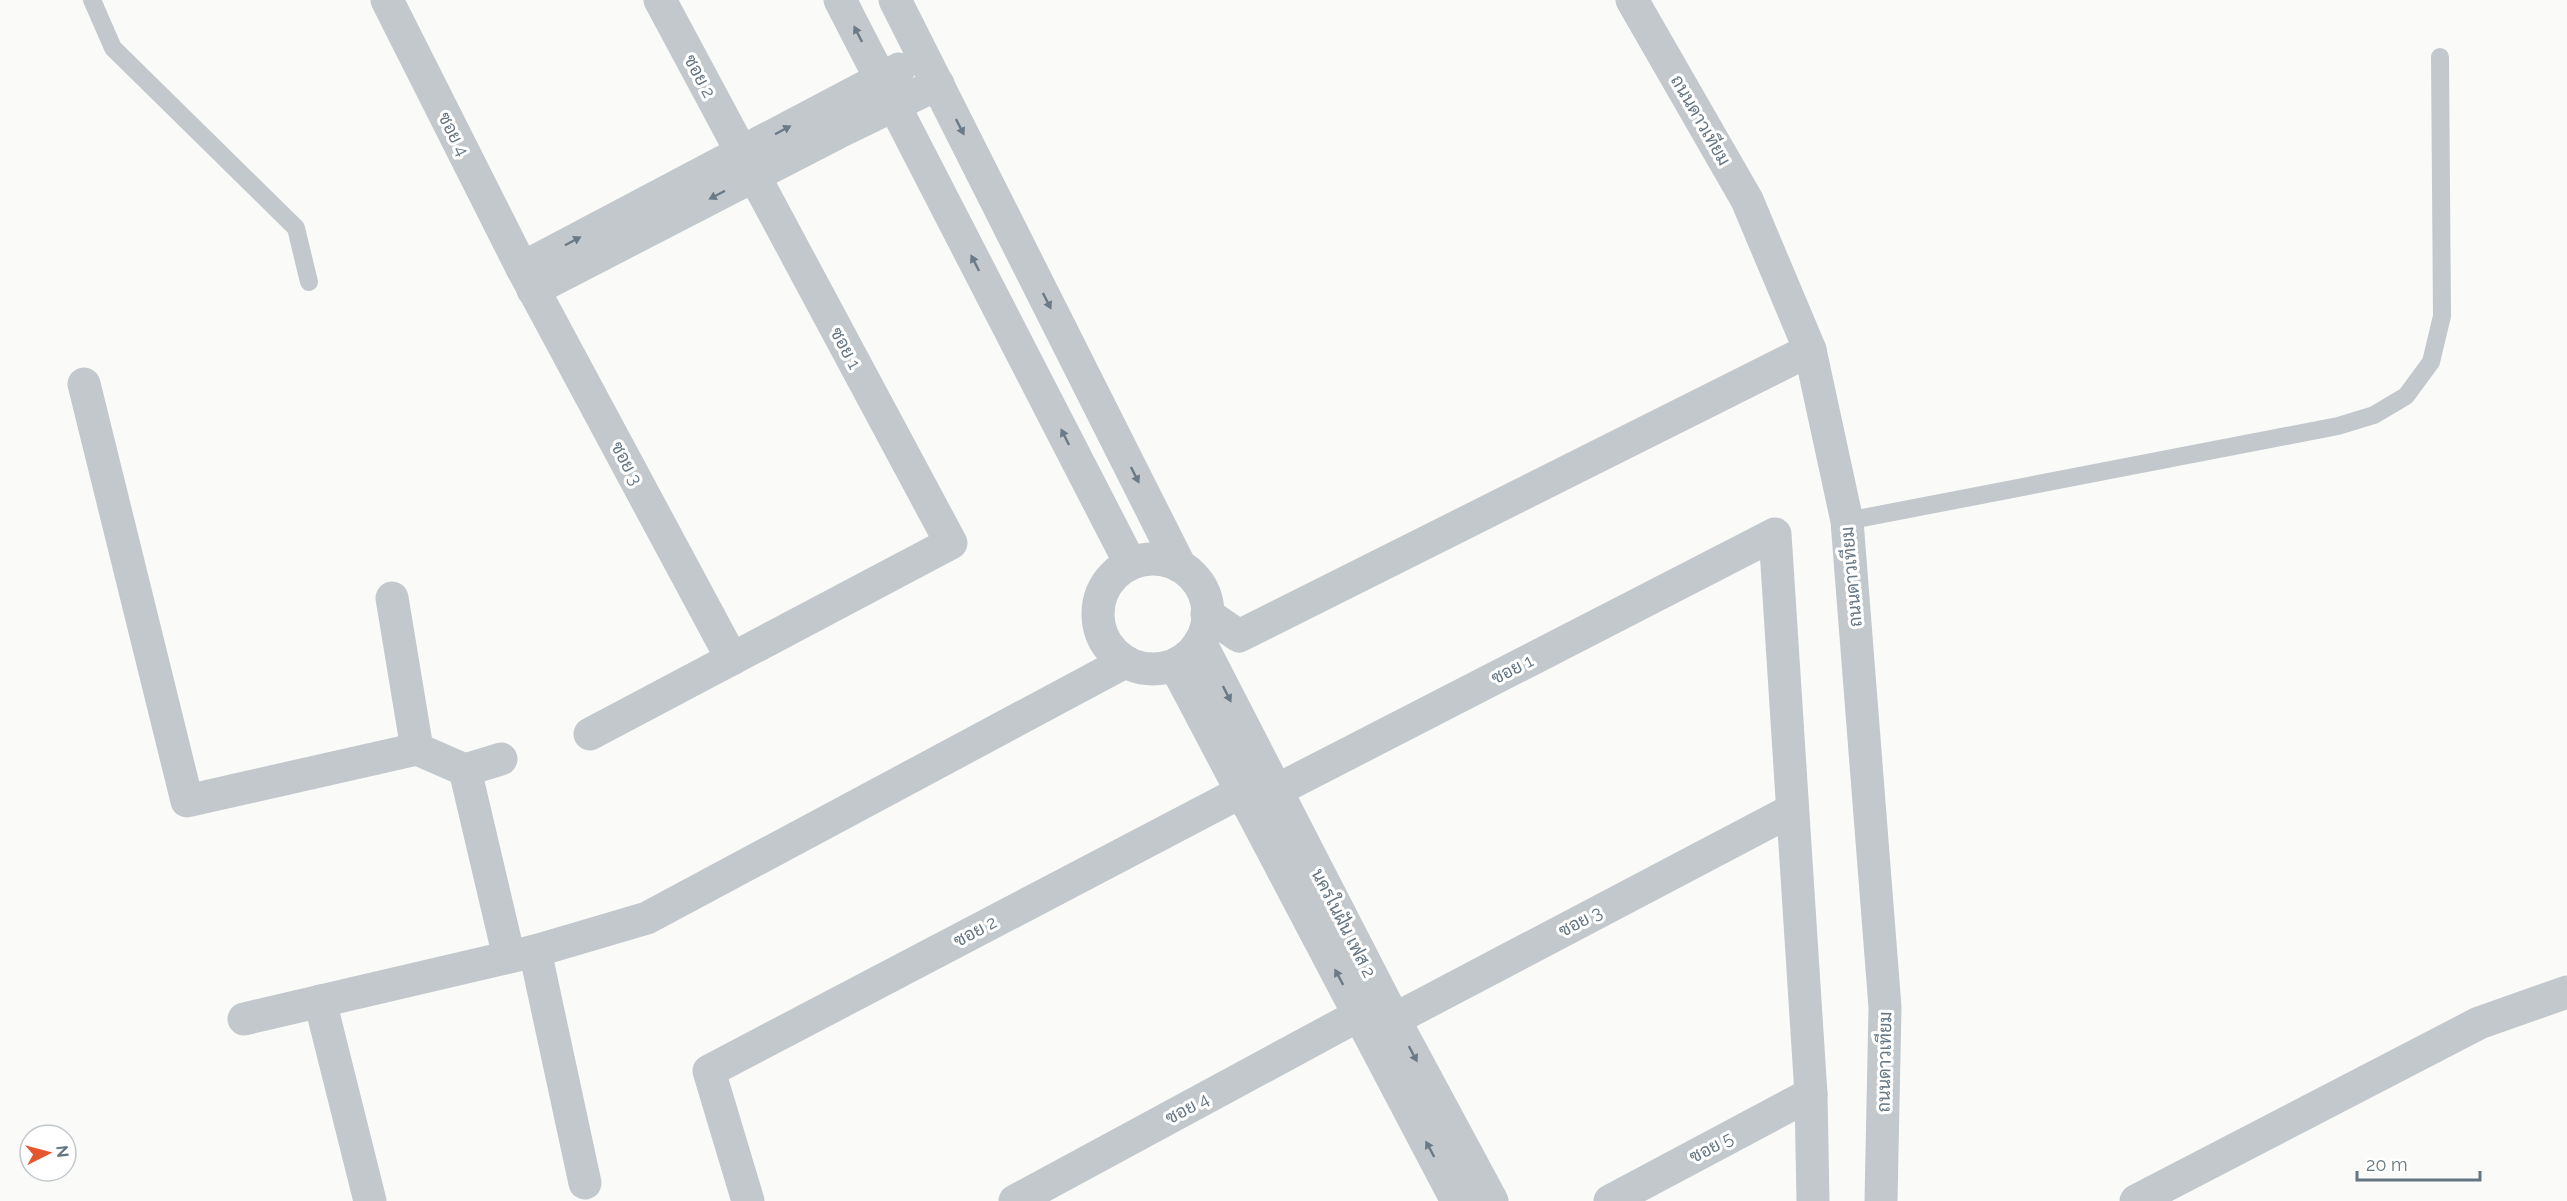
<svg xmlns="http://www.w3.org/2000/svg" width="2567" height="1201" viewBox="0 0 2567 1201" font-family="Raleway,Sarabun,sans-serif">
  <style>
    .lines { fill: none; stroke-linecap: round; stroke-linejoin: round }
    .lane { stroke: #c3c8cc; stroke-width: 18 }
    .street { stroke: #c3c8cc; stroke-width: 33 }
    .oneway { fill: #6a7a87 }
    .labels { text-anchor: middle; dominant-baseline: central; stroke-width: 6; stroke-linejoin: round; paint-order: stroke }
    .street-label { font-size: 18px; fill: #657683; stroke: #fff }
  </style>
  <rect width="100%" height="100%" fill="#fafaf8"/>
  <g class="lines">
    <!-- lane -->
    <g class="lane">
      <polyline points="92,0 113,48 296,228 309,282"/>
      <polyline points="1847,521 2338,426 2374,415 2406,396 2431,362 2442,316 2440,57"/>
    </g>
    <!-- street -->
    <g class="street">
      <polyline points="387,0 522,268 732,659"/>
      <polyline points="840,0 1130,563"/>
      <polyline points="895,0 1180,566"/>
      <polyline points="1632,0 1747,200 1810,350 1847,521 1885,1007 1881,1201"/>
      <polyline points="522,268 899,69"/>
      <polyline points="533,290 837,133 938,84"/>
      <polyline points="84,384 187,801 417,749"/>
      <circle cx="1153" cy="614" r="55"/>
      <polyline points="392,598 417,749 465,770 509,957"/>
      <polyline points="1207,614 1239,636 1810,350"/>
      <polyline points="1200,642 1394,1019 1492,1201"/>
      <polyline points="1175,665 1457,1201"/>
      <polyline points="590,734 951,543 660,0"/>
      <polyline points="465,770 501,759"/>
      <polyline points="1248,805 1775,534 1811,1094 1813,1201"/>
      <polyline points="535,951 585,1183"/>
      <polyline points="320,1001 370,1201"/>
      <polyline points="244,1019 535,951 647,918 1125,662"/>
      <polyline points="1374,1030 1792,810"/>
      <polyline points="748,1201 709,1071 1241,792"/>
      <polyline points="1015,1201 1359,1015"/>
      <polyline points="1610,1201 1811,1094"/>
      <polyline points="2136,1201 2479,1023 2567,992"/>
    </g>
  </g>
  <!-- one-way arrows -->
  <defs><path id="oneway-solid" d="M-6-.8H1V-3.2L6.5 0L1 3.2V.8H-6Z" transform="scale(1.5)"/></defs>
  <g class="oneway">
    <use href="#oneway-solid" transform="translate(858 34) rotate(-117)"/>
    <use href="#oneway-solid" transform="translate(960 127) rotate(63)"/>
    <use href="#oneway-solid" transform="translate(783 130) rotate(-28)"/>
    <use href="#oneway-solid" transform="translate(717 195) rotate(152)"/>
    <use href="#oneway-solid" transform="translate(573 241) rotate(-28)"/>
    <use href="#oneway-solid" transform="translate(975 263) rotate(-117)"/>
    <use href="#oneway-solid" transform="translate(1047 301) rotate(63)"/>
    <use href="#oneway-solid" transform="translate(1065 437) rotate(-117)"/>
    <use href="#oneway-solid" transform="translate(1135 475) rotate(63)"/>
    <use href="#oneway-solid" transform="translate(1227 694) rotate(63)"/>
    <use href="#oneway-solid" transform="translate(1339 977) rotate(-118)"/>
    <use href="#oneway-solid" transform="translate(1413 1054) rotate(62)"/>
    <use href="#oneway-solid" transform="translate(1430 1149) rotate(-118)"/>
  </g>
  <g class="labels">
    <!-- street labels -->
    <g class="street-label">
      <text transform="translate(700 76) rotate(62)">ซอย 2</text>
      <text transform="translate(1701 120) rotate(60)">ถนนดาวเทียม</text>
      <text transform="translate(454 134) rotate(63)">ซอย 4</text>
      <text transform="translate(846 348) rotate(62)">ซอย 1</text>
      <text transform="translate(627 463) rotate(62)">ซอย 3</text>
      <text transform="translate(1851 577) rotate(-95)">ถนนดาวเทียม</text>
      <text transform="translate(1512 669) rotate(-27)">ซอย 1</text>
      <text transform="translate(1580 921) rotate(-28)">ซอย 3</text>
      <text transform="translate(1344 923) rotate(63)">นครในฝัน เฟส 2</text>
      <text transform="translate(975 931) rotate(-28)">ซอย 2</text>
      <text transform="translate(1884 1062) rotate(-89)">ถนนดาวเทียม</text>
      <text transform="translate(1187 1108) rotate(-28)">ซอย 4</text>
      <text transform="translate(1711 1147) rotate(-28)">ซอย 5</text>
    </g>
  </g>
  <!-- north arrow -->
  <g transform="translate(48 1153) rotate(84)"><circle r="28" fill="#ffffff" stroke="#c1c8cd" stroke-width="1.5"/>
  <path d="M0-4.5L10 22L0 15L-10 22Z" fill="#e4572e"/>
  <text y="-9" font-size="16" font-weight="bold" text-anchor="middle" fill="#657683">N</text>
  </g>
  <!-- scale -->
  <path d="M2357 1171v9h123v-9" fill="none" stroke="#657683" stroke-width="3"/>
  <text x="2366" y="1171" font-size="18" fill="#657683" stroke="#ffffff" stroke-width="4.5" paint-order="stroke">20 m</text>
</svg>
